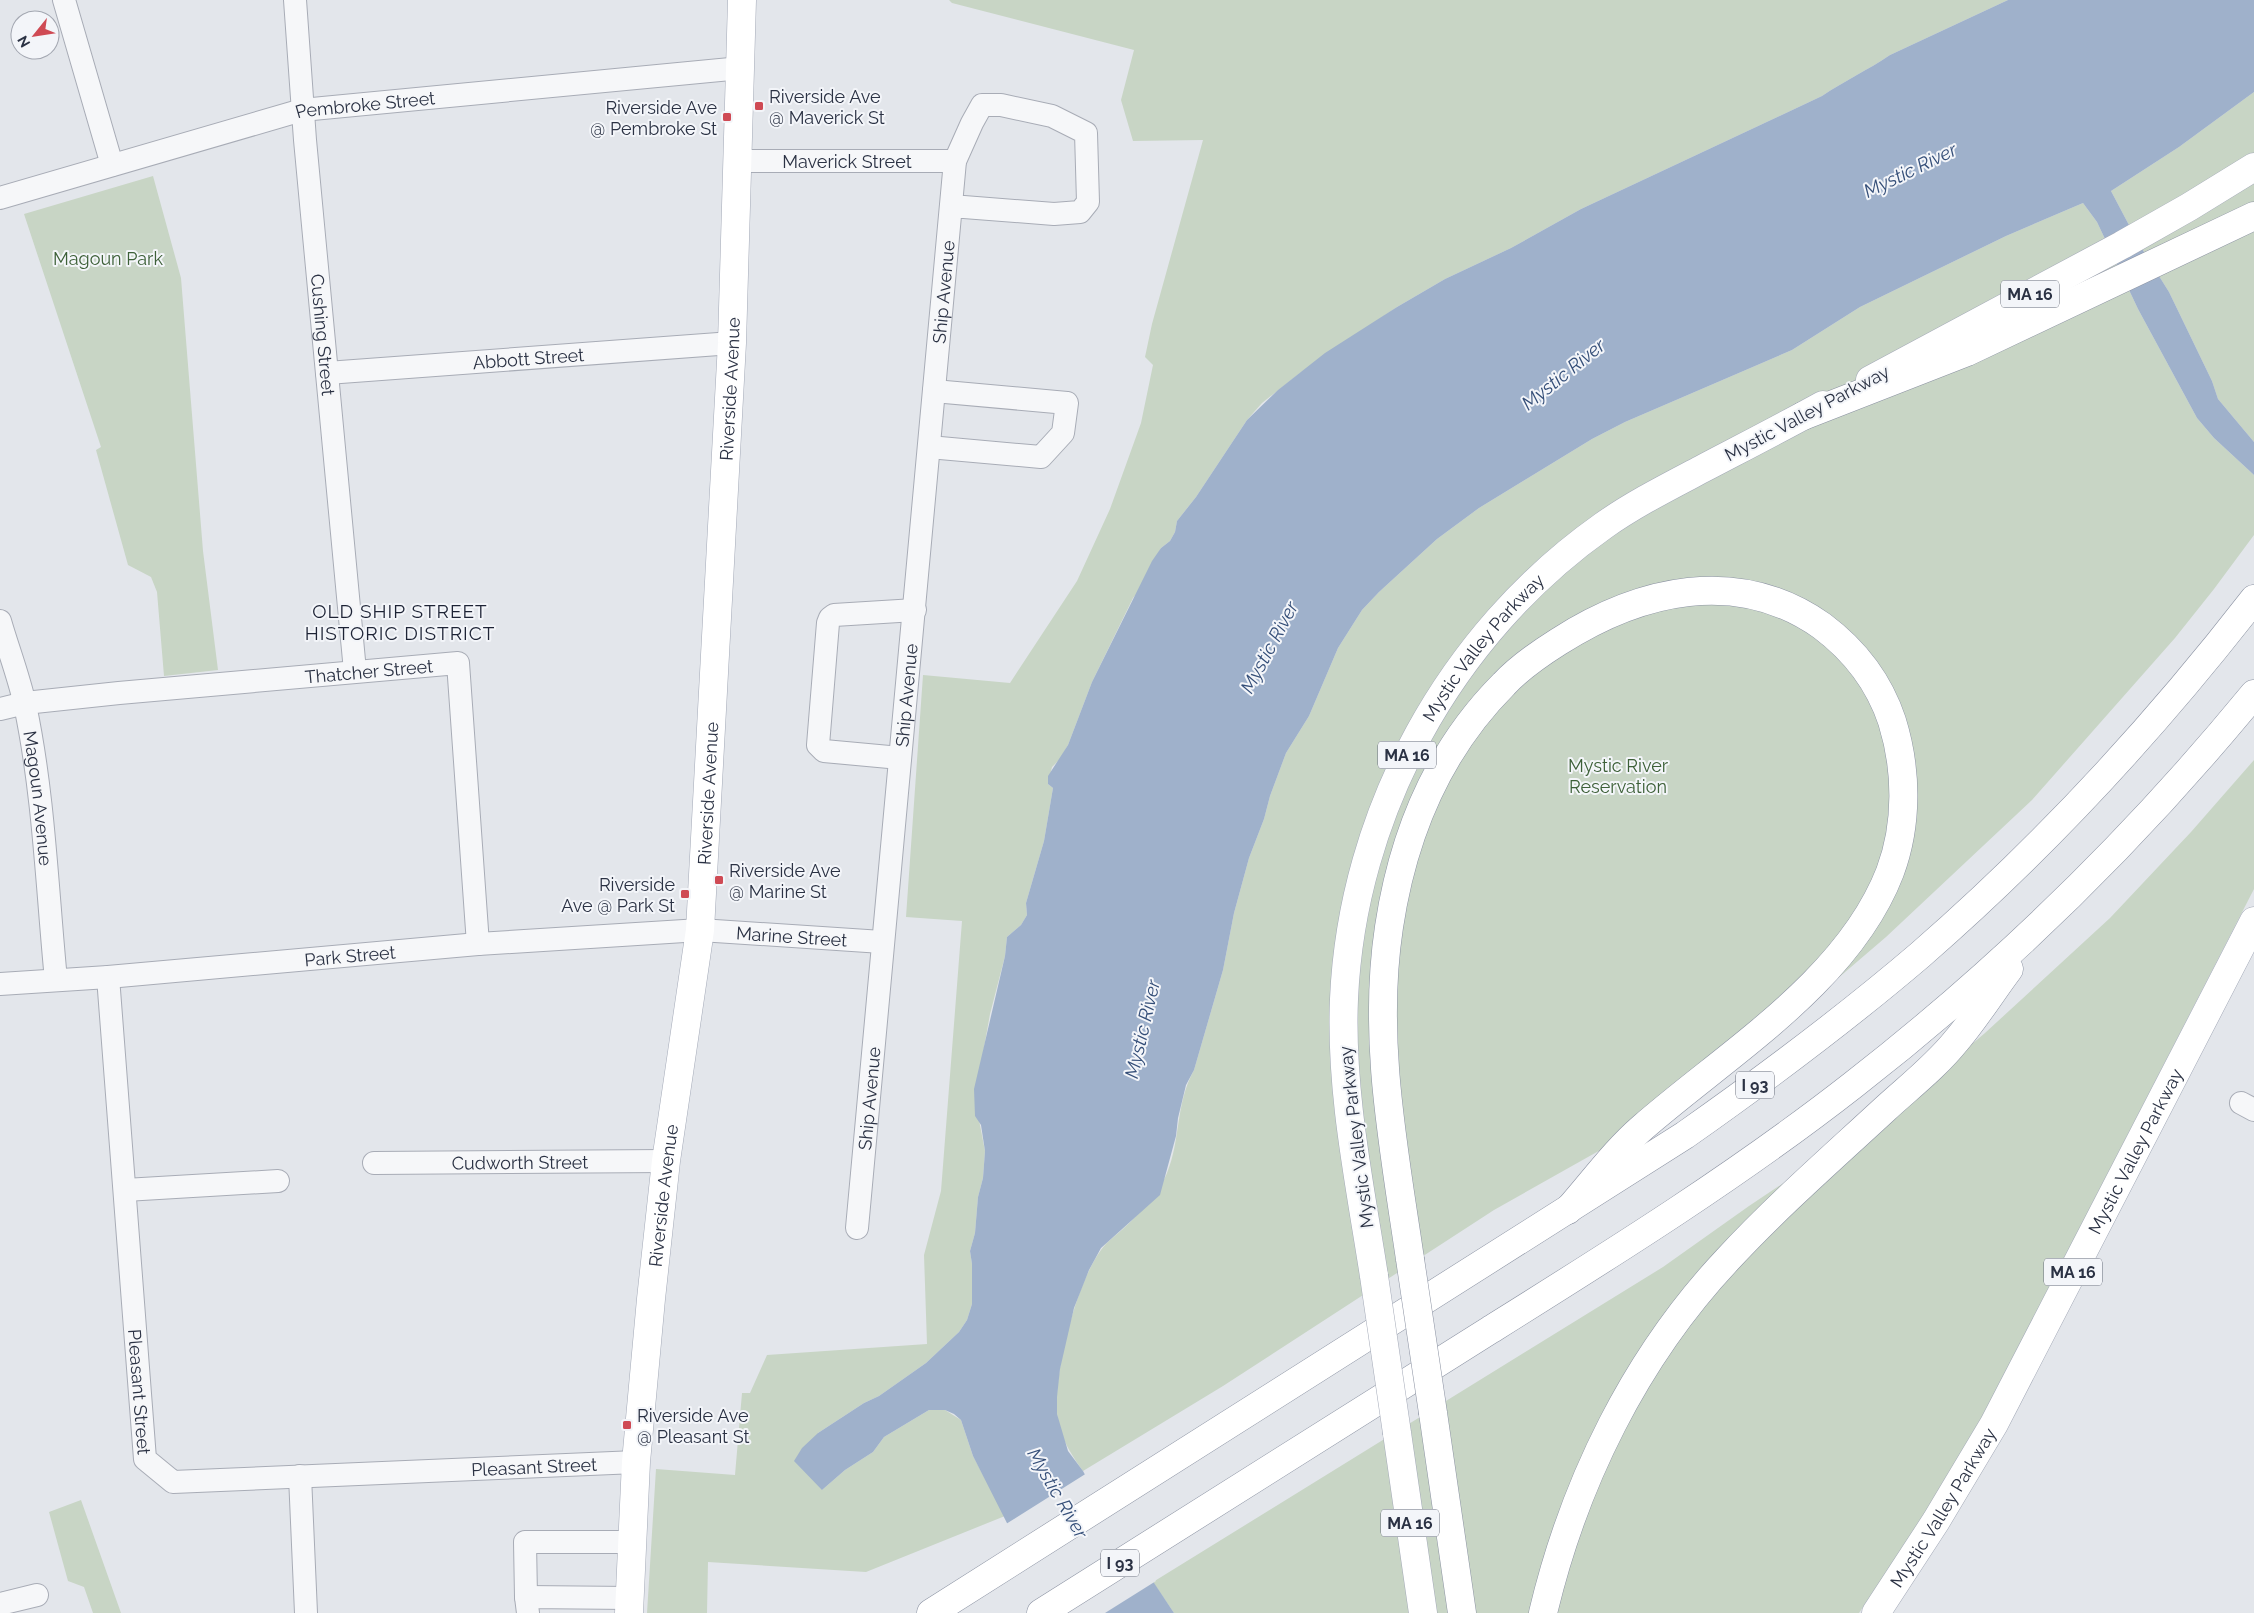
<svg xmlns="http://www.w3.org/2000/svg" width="2254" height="1613" viewBox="0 0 2254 1613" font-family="Raleway,sans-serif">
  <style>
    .green { fill: #c8d5c5 }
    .water { fill: #9fb1cb }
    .pier { fill: #e3e6eb }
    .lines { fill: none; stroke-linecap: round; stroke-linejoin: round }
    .minor-casing { stroke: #a8acb6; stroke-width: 24 }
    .major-casing { stroke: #a3a9b7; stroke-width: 29 }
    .highway-casing { stroke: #8b92a2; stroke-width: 29 }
    .minor { stroke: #f6f7f9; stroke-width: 22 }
    .major { stroke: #fff; stroke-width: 28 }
    .highway { stroke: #fff; stroke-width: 28 }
    .major-bridge-casing { stroke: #a3a9b7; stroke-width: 29; stroke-linecap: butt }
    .highway-bridge-casing { stroke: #8b92a2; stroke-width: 29; stroke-linecap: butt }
    .major-bridge { stroke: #fff; stroke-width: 28 }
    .highway-bridge { stroke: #fff; stroke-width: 28 }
    .poi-dot { fill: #cf4a54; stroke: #f3f5f9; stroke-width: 2 }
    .labels { text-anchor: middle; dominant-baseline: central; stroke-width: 4; stroke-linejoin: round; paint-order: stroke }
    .shield { fill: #f3f5f9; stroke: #676c7a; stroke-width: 1 }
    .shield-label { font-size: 16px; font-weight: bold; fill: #2b3244 }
    .poi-label { font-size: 18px; fill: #2b3244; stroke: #f3f5f9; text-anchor: start }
    .street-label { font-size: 18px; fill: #2b3244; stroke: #f3f5f9 }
    .park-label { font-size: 18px; fill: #3d6038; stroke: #f3f5f9 }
    .water-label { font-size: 19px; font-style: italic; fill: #344e78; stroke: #f3f5f9 }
    .neighbourhood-label { font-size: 19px; letter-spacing: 1px; fill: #1d2335; stroke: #f3f5f9 }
  </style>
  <rect width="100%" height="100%" fill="#e3e6eb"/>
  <!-- green -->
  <g class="green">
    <path d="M 949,0 L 2008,0 L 1890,55 C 1868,70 1844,81 1822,96 L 1581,209 L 1511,248 L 1445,279 L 1397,307 L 1300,373 L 1262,403 L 1247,420 L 1196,497 L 1177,521 L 1175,532 L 1170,541 L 1161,548 L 1138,592 L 1133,598 L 1092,682 L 1068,745 L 1060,759 L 1052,767 L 1048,784 L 1053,788 L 1044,841 L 1026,903 L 1027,915 L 1021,925 L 1007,937 L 1005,956 L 990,1014 L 982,1059 L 979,1120 L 985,1151 L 983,1178 L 978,1197 L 975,1233 L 970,1251 L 972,1264 L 972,1304 L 967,1320 L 959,1332 L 926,1363 L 879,1396 L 864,1403 L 818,1433 L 822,1490 L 845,1470 L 873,1452 L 884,1437 L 929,1410 L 945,1410 L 961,1420 L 973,1456 L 1005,1516 L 866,1572 L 708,1562 L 707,1613 L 647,1613 L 656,1469 L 735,1475 L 742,1393 L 750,1393 L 767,1355 L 927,1344 L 924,1255 L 941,1191 L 962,921 L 906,917 L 923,675 L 1010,683 L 1077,581 L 1110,509 L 1141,423 L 1153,365 L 1145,357 L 1152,324 L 1203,140 L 1133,141 L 1121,100 L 1134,50 L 952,3 Z"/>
    <polygon points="2254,92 2254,442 2218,399 2212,381 2169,292 2139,244 2111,191 2179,147"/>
    <polygon points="153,176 181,278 203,551 218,670 164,676 157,592 151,577 128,565 96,450 101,447 24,214"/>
    <path d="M 2083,203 L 2097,222 L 2138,309 L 2197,418 L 2214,438 L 2254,475 L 2254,535 L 2214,589 L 2175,638 L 2032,800 L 1886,937 L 1823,991 L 1604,1148 L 1494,1210 L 1223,1386 L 1083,1471 C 1071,1454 1058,1434 1057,1413 C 1054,1371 1076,1284 1101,1250 C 1107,1241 1118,1234 1126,1226 C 1139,1215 1161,1188 1167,1173 C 1181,1139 1175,1105 1194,1070 L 1223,970 L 1234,913 L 1249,858 L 1264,819 L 1270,796 L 1286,753 L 1309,716 L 1338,648 L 1362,610 L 1379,592 L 1437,539 L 1479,508 L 1592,439 L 1625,422 L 1792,350 L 1860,307 L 2006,236 Z"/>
    <polygon points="2254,760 2254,889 1986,1410 1936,1499 1859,1613 1174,1613 1153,1582 1663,1267 1749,1206 1851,1138 1926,1083 1985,1033 2110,918 2191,832"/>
    <polygon points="81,1500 121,1613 93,1613 84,1587 68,1581 49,1512"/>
  </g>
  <!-- water -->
  <path class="water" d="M 2008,0 L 2254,0 L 2254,92 L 2179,147 L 2111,191 L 2139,244 L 2169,292 L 2212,381 L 2218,399 L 2254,442 L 2254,475 L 2214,438 L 2197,418 L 2138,309 L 2097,222 L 2083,203 L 2006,236 L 1860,307 L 1792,350 L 1625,422 L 1592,439 L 1479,508 L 1437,539 L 1379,592 L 1362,610 L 1338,648 L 1309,716 L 1286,753 L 1270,796 L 1264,819 L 1249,858 L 1234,913 L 1223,970 L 1194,1070 L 1186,1085 L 1178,1118 L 1176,1136 L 1160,1195 L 1101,1248 L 1089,1270 L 1074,1308 L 1060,1369 L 1057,1397 L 1057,1414 L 1068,1451 L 1083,1471 L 1097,1497 L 1174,1613 L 1064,1613 L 1043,1577 L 1012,1533 L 973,1456 L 961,1420 L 954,1414 L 945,1410 L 929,1410 L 884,1437 L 873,1452 L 845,1470 L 822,1490 L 794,1461 L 802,1448 L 818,1433 L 864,1403 L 879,1396 L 926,1363 L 959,1332 L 967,1320 L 972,1304 L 972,1264 L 970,1251 L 975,1233 L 978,1197 L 983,1178 L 985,1151 L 981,1125 L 975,1116 L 974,1089 L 1005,956 L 1007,937 L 1021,925 L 1027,915 L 1026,903 L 1044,841 L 1053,788 L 1048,784 L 1048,776 L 1068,745 L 1092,682 L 1152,561 L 1161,548 L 1170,541 L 1175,532 L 1177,521 L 1196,497 L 1247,420 L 1278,390 L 1325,353 L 1397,307 L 1445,279 L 1511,248 L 1581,209 L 1822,96 C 1844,81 1868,70 1890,55 Z"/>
  <!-- pier -->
  <polygon class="pier" points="1087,1473 1108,1512 1156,1581 1105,1613 1061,1613 1048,1594 1041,1578 1020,1552 1006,1524"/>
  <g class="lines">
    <defs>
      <g id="minor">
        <polyline points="64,0 112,165"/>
        <path id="s1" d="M 295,0 L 305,140 L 355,671"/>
        <path id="s2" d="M 738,161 L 955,161"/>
        <path id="s3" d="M 0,198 L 302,110 L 741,68"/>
        <path id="s4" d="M 327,373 L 732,343"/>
        <polyline points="929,447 1041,457 1063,433 1067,403 934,391"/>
        <path id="s5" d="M 0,621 C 8,649 19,677 25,705 C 44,795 47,888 56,980"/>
        <path id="s6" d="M 0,709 L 25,703 L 119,693 L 458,663 L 478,944"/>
        <polyline points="900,758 824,751 818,745 828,623 830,618 834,615 915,610"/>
        <path id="s7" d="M 108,977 L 145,1459 L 173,1482 L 636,1462"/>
        <path id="s8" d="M 0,984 L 108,977 L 478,944 L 700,930 L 882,942"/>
        <polyline points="2241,1103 2254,1110"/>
        <path id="s9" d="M 374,1163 L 666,1161"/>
        <polyline points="125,1190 278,1181"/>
        <path id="s10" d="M 857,1228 L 955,161 L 972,123 L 982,105 L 1001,105 L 1052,116 L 1086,133 L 1088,202 L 1080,212 L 1054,214 L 951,206"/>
        <polyline points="300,1476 306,1613"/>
        <polyline points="526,1597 525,1542 631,1542"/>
        <polyline points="0,1604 37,1595"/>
        <polyline points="528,1613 526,1597 630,1598"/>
      </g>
      <g id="major">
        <polyline points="1870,380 2122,245 2189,207 2254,167"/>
        <path id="s11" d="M 1374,1276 C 1360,1185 1340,1092 1344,999 C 1352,813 1450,634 1603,526 C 1634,504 1668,487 1702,469 C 1742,448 1783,427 1823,405"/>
        <polyline points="1397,1433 1423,1613"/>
        <path id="s12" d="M 629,1613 L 636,1462 L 651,1299 L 666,1161 L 700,930 L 732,343 L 742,0"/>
        <path id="s13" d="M 1876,1613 L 1936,1521 L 1994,1424 L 2254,921"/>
      </g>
      <g id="highway">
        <polyline points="1803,416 1967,352 2254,216"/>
        <path d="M 1410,1259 C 1394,1149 1372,1039 1389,927 C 1403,834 1437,751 1504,684 C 1519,668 1539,654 1558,642 C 1639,590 1737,566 1822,626 C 1854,650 1879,682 1892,721 C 1907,769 1908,824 1890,872 C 1848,981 1728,1053 1643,1127 C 1615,1151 1592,1183 1568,1210"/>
        <polyline points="1433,1413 1462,1613"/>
        <path d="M 931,1613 L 1685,1135 C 1766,1078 1845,1019 1920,955 C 2043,848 2154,728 2254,599"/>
        <path d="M 1041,1613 C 1190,1519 1340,1425 1490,1330 C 1613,1253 1738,1175 1853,1085 C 2001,970 2135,839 2254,694"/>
        <path d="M 1543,1613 C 1574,1483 1635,1358 1727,1260 C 1776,1207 1832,1158 1885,1109 C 1909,1087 1936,1066 1956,1041 C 1975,1019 1991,993 2009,969"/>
      </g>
    </defs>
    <!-- minor casing -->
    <use href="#minor" class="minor-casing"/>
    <!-- major casing -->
    <use href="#major" class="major-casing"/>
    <!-- highway casing -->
    <use href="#highway" class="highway-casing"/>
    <!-- minor -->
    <use href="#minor" class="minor"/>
    <!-- major -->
    <use href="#major" class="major"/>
    <!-- highway -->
    <use href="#highway" class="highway"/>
    <defs>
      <polyline id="major-bridge" points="1374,1276 1397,1433"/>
      <polyline id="highway-bridge" points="1410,1259 1433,1413"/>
    </defs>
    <!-- major-bridge casing -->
    <use href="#major-bridge" class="major-bridge-casing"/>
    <!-- highway-bridge casing -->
    <use href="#highway-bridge" class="highway-bridge-casing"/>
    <!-- major-bridge -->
    <use href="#major-bridge" class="major-bridge"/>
    <!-- highway-bridge -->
    <use href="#highway-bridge" class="highway-bridge"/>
  </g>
  <!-- markers -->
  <g class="poi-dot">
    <rect x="754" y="101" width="10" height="10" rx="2.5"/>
    <rect x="722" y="112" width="10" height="10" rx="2.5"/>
    <rect x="714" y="875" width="10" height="10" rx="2.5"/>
    <rect x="680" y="889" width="10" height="10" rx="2.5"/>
    <rect x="622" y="1420" width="10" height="10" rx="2.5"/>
  </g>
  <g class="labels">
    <!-- shield labels -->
    <g class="shield">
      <rect x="2001" y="280.5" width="58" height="27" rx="4"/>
      <rect x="1378" y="741.5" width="58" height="27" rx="4"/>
      <rect x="1736" y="1071.5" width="38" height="27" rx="4"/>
      <rect x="2044" y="1258.5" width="58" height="27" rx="4"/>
      <rect x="1381" y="1509.5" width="58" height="27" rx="4"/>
      <rect x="1101" y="1549.5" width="38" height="27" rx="4"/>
    </g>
    <g class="shield-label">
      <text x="2030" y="294">MA 16</text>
      <text x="1407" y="755">MA 16</text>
      <text x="1755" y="1085">I 93</text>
      <text x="2073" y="1272">MA 16</text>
      <text x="1410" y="1523">MA 16</text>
      <text x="1120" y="1563">I 93</text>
    </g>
    <!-- poi labels -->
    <g class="poi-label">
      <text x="769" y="96">Riverside Ave<tspan x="769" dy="21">@ Maverick St</tspan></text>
      <text x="717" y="107" text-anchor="end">Riverside Ave<tspan x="717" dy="21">@ Pembroke St</tspan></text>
      <text x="729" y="870">Riverside Ave<tspan x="729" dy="21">@ Marine St</tspan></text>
      <text x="675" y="884" text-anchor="end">Riverside<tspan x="675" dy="21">Ave @ Park St</tspan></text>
      <text x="637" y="1415">Riverside Ave<tspan x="637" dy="21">@ Pleasant St</tspan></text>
    </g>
    <!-- street labels -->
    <g class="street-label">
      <text stroke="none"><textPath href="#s3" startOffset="378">Pembroke Street</textPath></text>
      <text stroke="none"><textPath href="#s2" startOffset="109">Maverick Street</textPath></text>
      <text stroke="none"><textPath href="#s10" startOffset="940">Ship Avenue</textPath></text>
      <text stroke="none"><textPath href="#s1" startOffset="336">Cushing Street</textPath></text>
      <text stroke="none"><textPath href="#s4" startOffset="202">Abbott Street</textPath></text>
      <text stroke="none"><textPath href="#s12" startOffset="1229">Riverside Avenue</textPath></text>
      <text transform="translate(1807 413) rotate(-28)">Mystic Valley Parkway</text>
      <text stroke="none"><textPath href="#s11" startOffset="665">Mystic Valley Parkway</textPath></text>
      <text stroke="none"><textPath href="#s6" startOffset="371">Thatcher Street</textPath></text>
      <text stroke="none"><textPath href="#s10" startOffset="535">Ship Avenue</textPath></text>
      <text stroke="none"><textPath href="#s12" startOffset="824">Riverside Avenue</textPath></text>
      <text stroke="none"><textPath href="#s5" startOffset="182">Magoun Avenue</textPath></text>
      <text stroke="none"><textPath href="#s8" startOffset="794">Marine Street</textPath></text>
      <text stroke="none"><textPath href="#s8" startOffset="351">Park Street</textPath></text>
      <text stroke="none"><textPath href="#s10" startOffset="130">Ship Avenue</textPath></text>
      <text transform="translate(1356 1137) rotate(-97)">Mystic Valley Parkway</text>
      <text stroke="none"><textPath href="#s13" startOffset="530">Mystic Valley Parkway</textPath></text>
      <text stroke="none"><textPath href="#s9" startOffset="146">Cudworth Street</textPath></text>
      <text stroke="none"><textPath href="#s12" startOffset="419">Riverside Avenue</textPath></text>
      <text stroke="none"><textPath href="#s7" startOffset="416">Pleasant Street</textPath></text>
      <text stroke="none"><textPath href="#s7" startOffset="881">Pleasant Street</textPath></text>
      <text stroke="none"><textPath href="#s13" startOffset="125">Mystic Valley Parkway</textPath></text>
    </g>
    <!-- park labels -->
    <g class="park-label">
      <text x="108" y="258">Magoun Park</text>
      <text x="1618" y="765">Mystic River<tspan x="1618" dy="21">Reservation</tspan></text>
    </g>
    <!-- water labels -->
    <g class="water-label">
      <text transform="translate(1910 170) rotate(-26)">Mystic River</text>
      <text transform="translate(1563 374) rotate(-39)">Mystic River</text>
      <text transform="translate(1269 647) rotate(-62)">Mystic River</text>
      <text transform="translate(1142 1029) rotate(-77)">Mystic River</text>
      <text transform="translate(1058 1493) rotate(60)">Mystic River</text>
    </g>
    <!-- neighbourhood labels -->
    <g class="neighbourhood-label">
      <text x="400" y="611">OLD SHIP STREET<tspan x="400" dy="22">HISTORIC DISTRICT</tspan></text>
    </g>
  </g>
  <!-- north arrow -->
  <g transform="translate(35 35) rotate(240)"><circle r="24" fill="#f3f5f9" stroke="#a3a7b1"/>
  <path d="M0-4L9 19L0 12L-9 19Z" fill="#cf4a54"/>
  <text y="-8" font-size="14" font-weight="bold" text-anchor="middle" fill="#2b3244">N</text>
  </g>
</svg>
